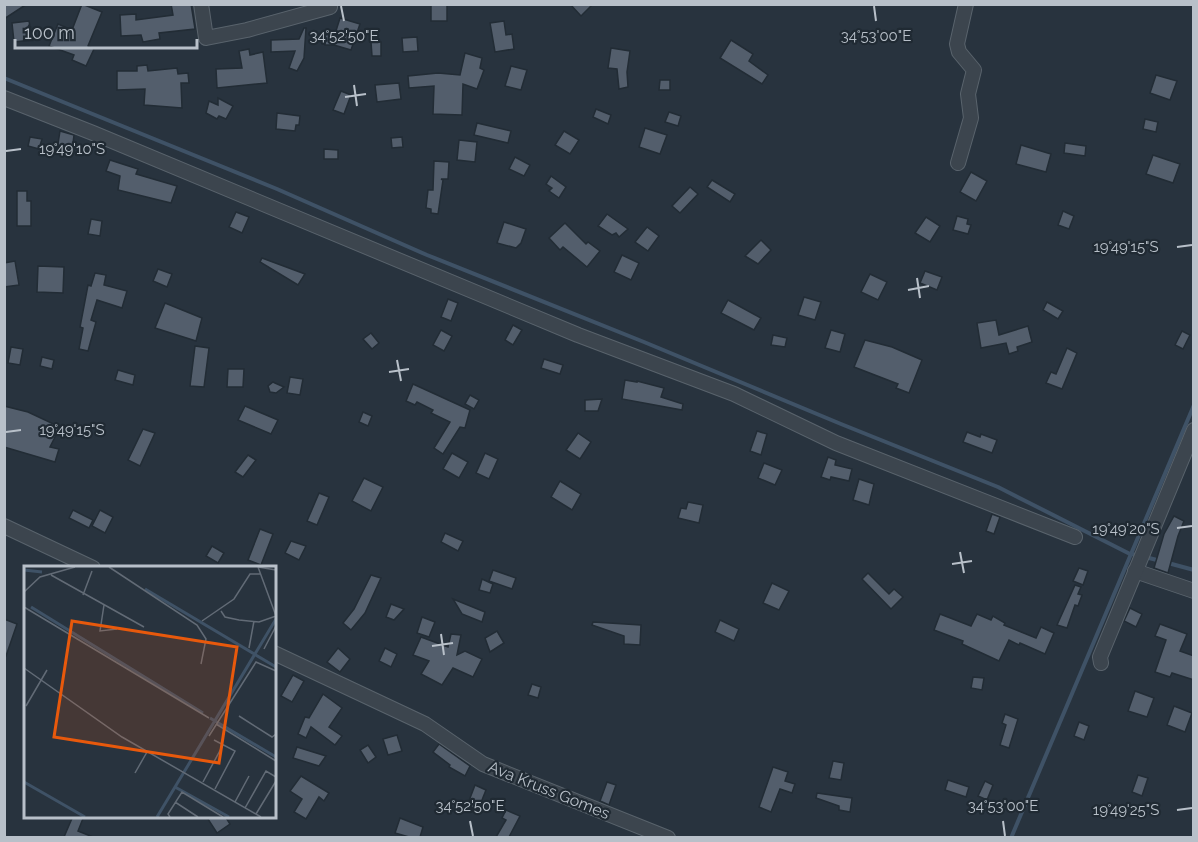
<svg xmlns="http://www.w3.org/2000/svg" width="1198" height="842" viewBox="0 0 1198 842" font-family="Raleway,sans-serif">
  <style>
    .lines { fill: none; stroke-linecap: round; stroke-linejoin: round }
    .stream { stroke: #3f5266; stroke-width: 4 }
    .building { fill: #535e6c; stroke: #222c35; stroke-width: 1.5 }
    .minor-casing { stroke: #59636c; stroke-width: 16 }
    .minor { stroke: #3c454e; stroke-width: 14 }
    .ticks { fill: none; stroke: #b8c0c9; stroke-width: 2 }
    .labels { text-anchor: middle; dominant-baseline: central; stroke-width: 4.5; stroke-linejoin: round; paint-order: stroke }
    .street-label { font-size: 16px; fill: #b8c0c9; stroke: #202a33 }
    .inset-river { fill: none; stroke: #3f5266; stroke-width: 3 }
    .inset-road { fill: none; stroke: #626b76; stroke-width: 1.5 }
    .view { fill: #e8590c; fill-opacity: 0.15; stroke: #e8590c; stroke-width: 3 }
    .inset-edge { fill: none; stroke: #b8c0c9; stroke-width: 3 }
    .ticks-label { font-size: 15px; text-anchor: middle; fill: #b8c0c9; stroke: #202a33; stroke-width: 4.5; stroke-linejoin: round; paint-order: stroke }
  </style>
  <rect width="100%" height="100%" fill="#28333e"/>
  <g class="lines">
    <!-- stream -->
    <g class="stream">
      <polyline points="4,78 277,189 427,255 644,342 841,424 998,487 1130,554 1138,555"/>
      <polyline points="1145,557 1161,561"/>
      <polyline points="1168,563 1194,570"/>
      <polyline points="1011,838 1194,405"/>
    </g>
  </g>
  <!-- building -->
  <g class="building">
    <polygon points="4,4 27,4 4,19"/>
    <polygon points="82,4 102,12 88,46 94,49 86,66 72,60 74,55 49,46 58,24 72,30"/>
    <polygon points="171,4 191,4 195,29 159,33 160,39 143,42 141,35 121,36 120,15 136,14 136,20 173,15"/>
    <rect x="431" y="4" width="16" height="17"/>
    <polygon points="570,4 593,4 581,16"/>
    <polygon points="340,18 360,24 351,50 334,45 325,45 325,35 335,34"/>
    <polygon points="29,21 32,40 14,42 12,23"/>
    <polygon points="504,21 506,35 512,34 514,49 495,52 490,23"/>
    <polygon points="304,28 306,28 304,58 297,71 289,68 295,51 271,52 271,40 299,39"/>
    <polygon points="417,37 418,51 403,52 402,38"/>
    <polygon points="731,40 753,54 749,61 768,75 762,84 720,58"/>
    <polygon points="371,42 381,42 381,56 372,56"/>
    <polygon points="611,48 630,51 627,72 628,87 619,89 617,69 608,68"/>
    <polygon points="249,49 250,55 263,52 267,83 217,88 216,69 242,68 239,51"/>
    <polygon points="465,53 482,58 480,68 484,70 477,89 463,84 462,115 433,114 434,86 409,88 408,76 438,73 460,75"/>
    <polygon points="147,65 148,71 177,68 178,74 188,73 189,83 181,83 182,108 144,105 145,89 117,90 117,71 137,71 137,66"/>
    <polygon points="511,66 527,70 521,90 505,86"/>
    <polygon points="1156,75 1177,81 1170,100 1150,93"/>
    <polygon points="660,80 670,80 670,90 659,90"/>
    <polygon points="399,83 401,99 377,102 375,85"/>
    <polygon points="341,91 351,95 344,114 333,110"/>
    <polygon points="218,98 233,106 226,119 219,116 217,119 206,113 209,101 218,105"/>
    <polygon points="596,109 611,115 608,124 593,117"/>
    <polygon points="669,112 681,116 678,126 665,122"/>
    <polygon points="277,113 300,116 299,125 296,125 295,131 276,129"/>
    <polygon points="1145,119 1158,122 1156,132 1143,129"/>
    <polygon points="477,123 511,131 508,143 474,135"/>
    <polygon points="645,128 667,135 660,154 639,147"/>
    <polygon points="60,131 74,135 72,151 57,150"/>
    <polygon points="564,131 579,140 570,154 555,145"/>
    <polygon points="30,137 42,139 39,149 28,146"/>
    <polygon points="402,137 403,147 392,148 391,138"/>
    <polygon points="459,140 477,142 475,162 457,160"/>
    <polygon points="1065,143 1086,146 1085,156 1064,153"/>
    <polygon points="1021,145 1051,154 1046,172 1016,164"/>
    <polygon points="324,149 338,150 338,159 324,159"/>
    <polygon points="1153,155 1180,164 1173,183 1146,174"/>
    <polygon points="515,157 530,165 524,176 509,169"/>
    <polygon points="110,160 138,169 136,174 177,186 171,203 118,190 120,176 106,171"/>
    <polygon points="434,161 449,162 448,179 441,179 443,180 438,214 431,213 431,209 426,208 428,190 433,190"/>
    <polygon points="971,172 987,181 976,201 960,192"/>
    <polygon points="551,176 566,187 559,198 549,191 552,188 546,184"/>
    <polygon points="712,180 735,194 730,202 707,187"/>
    <polygon points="690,187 698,194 680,213 672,206"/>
    <polygon points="17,191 27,191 27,201 31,201 31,226 17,226"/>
    <polygon points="1063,211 1074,216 1069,229 1058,225"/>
    <polygon points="236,212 249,217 242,233 229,227"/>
    <polygon points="607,214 628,229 619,237 616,233 612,235 598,226"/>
    <polygon points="957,216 968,219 967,224 971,225 968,234 953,230"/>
    <polygon points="926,217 940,226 930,242 915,233"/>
    <polygon points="91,219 102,221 100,236 88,234"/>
    <polygon points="504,222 526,229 521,243 516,248 497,243"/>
    <polygon points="565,223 586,244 588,242 600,251 587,267 563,247 560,250 549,238"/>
    <polygon points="647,227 659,236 648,251 635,242"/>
    <polygon points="761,240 771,250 758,264 745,256"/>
    <polygon points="622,255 639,263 631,280 614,272"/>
    <polygon points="262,258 305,274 298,285 260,262"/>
    <polygon points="15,261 19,285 4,287 4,263"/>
    <polygon points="38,266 64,267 63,293 37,292"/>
    <polygon points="158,269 172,274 167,287 153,281"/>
    <polygon points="925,271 942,277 937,290 920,283"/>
    <polygon points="95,273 106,275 104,285 127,291 122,308 97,300 91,320 96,322 88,351 79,349 83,328 80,327 88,285 91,286"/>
    <polygon points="870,274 887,282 878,300 861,292"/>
    <polygon points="804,297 821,302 815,320 798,315"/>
    <polygon points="448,299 458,303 451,321 441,317"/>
    <polygon points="728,300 761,318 754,330 721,313"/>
    <polygon points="1047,302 1063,311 1058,319 1043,310"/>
    <polygon points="165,303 202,318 196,341 155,328"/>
    <polygon points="996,320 999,335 1028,326 1032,342 1017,347 1018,351 1009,354 1006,343 981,348 977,323"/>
    <polygon points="513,325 522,330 513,345 505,340"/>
    <polygon points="441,330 452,336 444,351 433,345"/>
    <polygon points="831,330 845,334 840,352 825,348"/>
    <polygon points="1182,331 1190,335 1183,349 1175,345"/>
    <polygon points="371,333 379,343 372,349 363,339"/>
    <polygon points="773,335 787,338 785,347 771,345"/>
    <polygon points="865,340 892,347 922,360 909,393 896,388 898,384 854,367"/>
    <polygon points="195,346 209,348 204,387 190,386"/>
    <polygon points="11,347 23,349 20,365 8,363"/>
    <polygon points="1067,348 1077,353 1062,389 1046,383 1051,372 1056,374"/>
    <polygon points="42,357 54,360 52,369 40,366"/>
    <polygon points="544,359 563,365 560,374 541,368"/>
    <polygon points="228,369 244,369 243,387 227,387"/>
    <polygon points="118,370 135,375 133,385 115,380"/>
    <polygon points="290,377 303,379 300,395 287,393"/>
    <polygon points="625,380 637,382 637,381 664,388 661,397 683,404 682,410 622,399"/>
    <polygon points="273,382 275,383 284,387 276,393 270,392 268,386"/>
    <polygon points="413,384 470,410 465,428 460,427 443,454 434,448 450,422 431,413 433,410 417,402 415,405 406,401"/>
    <polygon points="470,395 479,400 474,409 465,404"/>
    <polygon points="602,399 598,411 585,411 585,400"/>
    <polygon points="4,406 28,412 60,427 50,447 59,449 55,462 4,447"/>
    <polygon points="245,406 278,420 271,434 238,420"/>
    <polygon points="363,412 372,416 368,426 359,422"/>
    <polygon points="143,429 155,433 140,466 128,460"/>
    <polygon points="757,431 767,434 761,455 750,451"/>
    <polygon points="967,432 980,437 981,434 997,440 992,453 963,442"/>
    <polygon points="578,433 591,442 580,459 566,450"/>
    <polygon points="452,453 468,462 459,478 443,469"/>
    <polygon points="485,453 498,459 489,479 476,473"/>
    <polygon points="248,455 256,460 243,477 235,472"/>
    <polygon points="828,457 836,460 835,465 852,469 849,481 831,477 830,480 821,477"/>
    <polygon points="764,463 782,470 775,485 758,478"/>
    <polygon points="364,478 383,487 371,511 352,501"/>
    <polygon points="859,479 874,484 869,505 853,500"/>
    <polygon points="560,481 581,494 572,510 551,497"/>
    <polygon points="319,493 329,497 317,525 307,521"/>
    <polygon points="688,502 703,505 699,523 678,518 681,508 686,509"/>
    <polygon points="73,510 93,520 89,528 69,518"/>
    <polygon points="100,510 113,517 105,533 92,526"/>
    <polygon points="992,514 1000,517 994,534 986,531"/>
    <polygon points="1174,516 1184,521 1178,536 1168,573 1154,568 1164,534"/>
    <polygon points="260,529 273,534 261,565 248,560"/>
    <polygon points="445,533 463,541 458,551 441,542"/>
    <polygon points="291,541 306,546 299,560 285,553"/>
    <polygon points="212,546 224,553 218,563 206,556"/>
    <polygon points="1079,568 1088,571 1083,585 1073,581"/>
    <polygon points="493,570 516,578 512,589 489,581"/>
    <polygon points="868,573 889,594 894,589 903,597 891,609 862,579"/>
    <polygon points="371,575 381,578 365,613 351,630 343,623 354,609"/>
    <polygon points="482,579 493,584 490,593 479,590"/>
    <polygon points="772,583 789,591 779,610 763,603"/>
    <polygon points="1075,585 1081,587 1078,594 1082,595 1078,606 1075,605 1067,628 1057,625"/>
    <polygon points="453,599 485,612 482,622 462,614"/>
    <polygon points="391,604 404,609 394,620 386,617"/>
    <polygon points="1130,608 1142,614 1136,627 1124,621"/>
    <polygon points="940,614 971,626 977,614 991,620 993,616 1005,623 1004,625 1036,638 1041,627 1054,633 1045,654 1020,643 1019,645 1009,640 999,661 962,644 963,641 934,630"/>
    <polygon points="422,617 435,622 429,637 417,633"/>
    <polygon points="4,619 17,624 6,656 4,656"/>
    <polygon points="720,620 739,629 734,641 715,632"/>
    <polygon points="593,622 641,625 640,645 624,644 624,636 592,625"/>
    <polygon points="1160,624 1187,634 1180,651 1194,656 1194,680 1172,673 1170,677 1155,672 1166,640 1155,636"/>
    <polygon points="497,631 504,643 490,652 485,638"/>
    <polygon points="451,634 461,635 457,655 465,651 482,659 473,677 453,668 442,685 421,674 429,661 413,655 421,637 448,647"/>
    <polygon points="338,648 350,659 340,672 327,662"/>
    <polygon points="385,648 397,654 391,667 379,661"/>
    <polygon points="293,675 304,681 292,702 281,696"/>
    <polygon points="973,677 984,678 982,690 971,688"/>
    <polygon points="532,684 541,687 538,698 528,695"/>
    <polygon points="1135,691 1154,698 1147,717 1128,711"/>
    <polygon points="323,694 342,708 329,727 342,736 335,745 311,727 306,738 298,734 305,717 309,718"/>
    <polygon points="1174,706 1192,713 1185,732 1167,725"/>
    <polygon points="1005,714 1018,719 1009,748 1000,745 1006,725 1002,723"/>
    <polygon points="1079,722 1089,726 1084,740 1074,736"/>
    <polygon points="397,735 402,751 388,755 383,739"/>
    <polygon points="439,744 470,766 465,776 449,767 450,765 433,752"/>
    <polygon points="368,745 376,757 368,763 360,750"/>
    <polygon points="297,747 326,756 319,766 293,758"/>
    <polygon points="833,761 844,763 841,780 829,778"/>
    <polygon points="773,767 788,772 785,781 795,784 792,793 780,789 771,812 759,807"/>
    <polygon points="1138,775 1148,778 1142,796 1132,792"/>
    <polygon points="301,776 329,793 324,801 319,797 306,819 294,812 302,799 290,791"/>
    <polygon points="948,780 969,787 966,797 945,790"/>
    <polygon points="985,781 993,785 987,800 978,796"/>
    <polygon points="607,782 616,785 609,805 600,801"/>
    <polygon points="475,785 486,790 478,810 467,806"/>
    <polygon points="817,793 852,798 850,812 839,810 839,806 816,798"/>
    <polygon points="506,810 520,816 509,837 496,837 506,820 502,818"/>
    <polygon points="73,816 84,816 78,831 93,837 64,837"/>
    <polygon points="206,816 225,816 230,824 217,833"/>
    <polygon points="400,818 423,827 420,837 409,837 395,833"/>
  </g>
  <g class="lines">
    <defs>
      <g id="minor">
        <polyline points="201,4 206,38 247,30 330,7"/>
        <polyline points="4,98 93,133 578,335 734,394 836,443 1075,537"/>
        <polyline points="958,163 971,118 968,94 974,70 959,52 957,44 966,4"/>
        <polyline points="4,526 93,568"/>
        <polyline points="1135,571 1194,591"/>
        <polyline points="274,653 425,724 483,764 668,838"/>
        <polyline points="1101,663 1100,657 1194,430"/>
      </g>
    </defs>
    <!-- minor casing -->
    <use href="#minor" class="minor-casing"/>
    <!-- minor -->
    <use href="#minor" class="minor"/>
  </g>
  <!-- ticks -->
  <path class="ticks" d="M 341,6 L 344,21M 874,6 L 876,21M 354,85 L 357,106M 345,97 L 366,94M 6,151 L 21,149M 1177,247 L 1192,245M 917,278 L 920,298M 908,290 L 929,286M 397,360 L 401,381M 389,372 L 409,369M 6,432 L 21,430M 1177,528 L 1192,526M 960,552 L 964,573M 952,564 L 972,561M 441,634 L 444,655M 432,646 L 453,643M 1177,810 L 1192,808M 470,821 L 473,836M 1003,821 L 1005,836"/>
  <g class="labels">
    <!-- street labels -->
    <g class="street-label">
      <text transform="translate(549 790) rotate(22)">Ava Kruss Gomes</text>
    </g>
  </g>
  <!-- overview -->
  <g transform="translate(24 566)">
    <rect width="252" height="252" fill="#28333e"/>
    <path class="inset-river" d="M 0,4 L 18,6M 121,23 L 252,101M 7,41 L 179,147M 186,152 L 252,191M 0,216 L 61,251M 151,221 L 205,251M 133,251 L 252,53"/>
    <path class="inset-road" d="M 85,1 L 173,59 L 182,73 L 177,98M 234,1 L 252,50M 234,1 L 252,4M 27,9 L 120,61M 0,26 L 16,11 L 51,1M 59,29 L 68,5M 80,39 L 76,65 L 93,63M 0,41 L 185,152M 197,45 L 201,51 L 215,54 L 235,56 L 252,50M 178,55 L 210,33 L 226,8 L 236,8M 225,82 L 230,55M 240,83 L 252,60M 0,102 L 98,171 L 237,251M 2,140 L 23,104M 215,150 L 248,171 L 252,168M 192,158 L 252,195M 185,170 L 232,96 L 252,105M 190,174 L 211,185 L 191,223M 111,207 L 123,186M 179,216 L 199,179M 151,236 L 174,251M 211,236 L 225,210M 221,242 L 242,205 L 252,211M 232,248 L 252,215M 146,251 L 144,248 L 158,226 L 199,251"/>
    <path class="view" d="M 48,55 L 213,81 L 195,197 L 30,171 Z"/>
    <rect width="252" height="252" class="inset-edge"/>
  </g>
  <g class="ticks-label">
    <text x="344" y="41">34°52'50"E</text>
    <text x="876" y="41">34°53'00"E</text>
    <text x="72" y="154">19°49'10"S</text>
    <text x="1126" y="252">19°49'15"S</text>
    <text x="72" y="435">19°49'15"S</text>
    <text x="1126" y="534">19°49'20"S</text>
    <text x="470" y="811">34°52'50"E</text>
    <text x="1003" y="811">34°53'00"E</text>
    <text x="1126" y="815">19°49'25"S</text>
  </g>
  <!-- border -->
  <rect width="1198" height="842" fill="none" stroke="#b8c0c9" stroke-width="12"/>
  <!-- scale -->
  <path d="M15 39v9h182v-9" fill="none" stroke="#b8c0c9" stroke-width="3"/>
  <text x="24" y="39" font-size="18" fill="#b8c0c9" stroke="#202a33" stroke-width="4.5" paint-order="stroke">100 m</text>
</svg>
